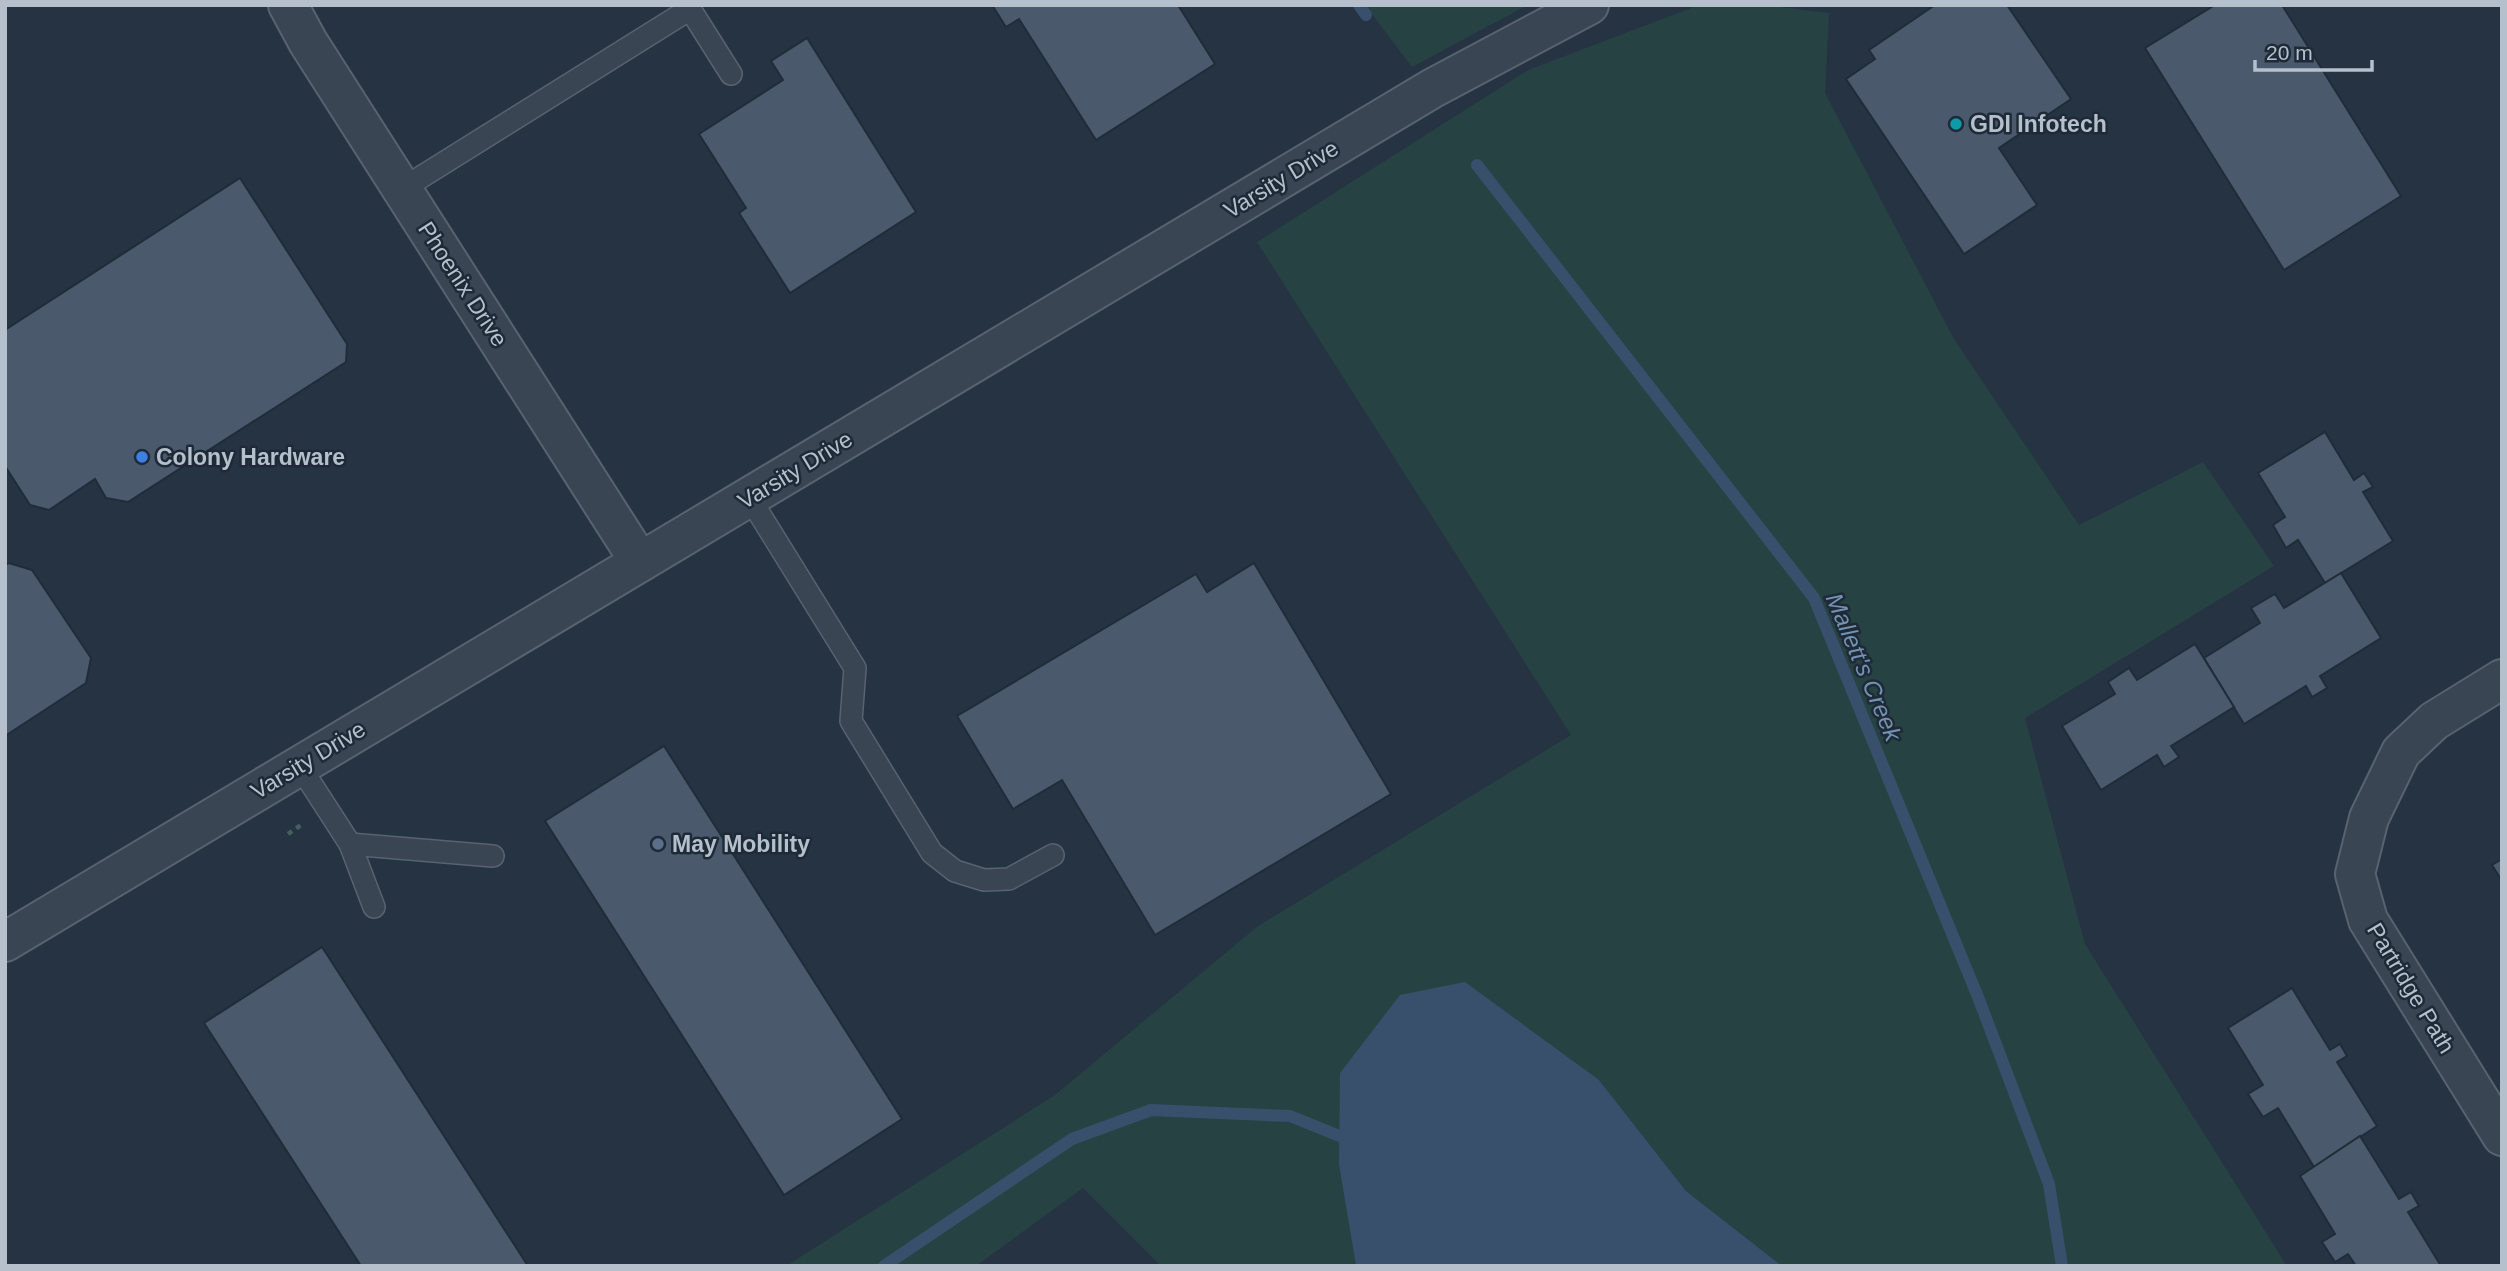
<svg xmlns="http://www.w3.org/2000/svg" width="2507" height="1271" viewBox="0 0 2507 1271" font-family="Helvetica,sans-serif">
  <style>
    .green { fill: #274243 }
    .water { fill: #38506b }
    .lines { fill: none; stroke-linecap: round; stroke-linejoin: round }
    .stream { stroke: #38506b; stroke-width: 12 }
    .building { fill: #4a5a6c; stroke: #202c39; stroke-width: 2 }
    .service-casing { stroke: #57636f; stroke-width: 24 }
    .minor-casing { stroke: #57636f; stroke-width: 42 }
    .path { stroke: #455f60; stroke-width: 4.5; stroke-dasharray: 5 5; stroke-linecap: butt }
    .service { stroke: #394552; stroke-width: 21 }
    .minor { stroke: #394552; stroke-width: 38 }
    .culture-dot { fill: #0f9aa8; stroke: #1e2a37; stroke-width: 2.5 }
    .shop-dot { fill: #3f7fe0; stroke: #1e2a37; stroke-width: 2.5 }
    .service-dot { fill: #5c6f8a; stroke: #1e2a37; stroke-width: 2.5 }
    .labels { text-anchor: middle; dominant-baseline: central; stroke-width: 5; stroke-linejoin: round; paint-order: stroke }
    .poi-label { font-size: 23px; font-weight: bold; fill: #b6c0cc; stroke: #1e2a37; text-anchor: start }
    .street-label { font-size: 23px; fill: #b6c0cc; stroke: #1e2a37 }
    .water-label { font-size: 24px; font-style: italic; fill: #7492b1; stroke: #1e2a37 }
  </style>
  <rect width="100%" height="100%" fill="#253343"/>
  <!-- green -->
  <g class="green">
    <polygon points="1365,5 1528,5 1412,67"/>
    <polygon points="1699,5 1763,5 1829,13 1825,93 1954,339 2079,525 2203,462 2274,566 2025,718 2085,944 2287,1266 1782,1266 1686,1191 1599,1080 1339,1165 1356,1266 1161,1266 1083,1188 976,1266 786,1266 1055,1095 1258,926 1571,735 1257,242 1528,70"/>
  </g>
  <!-- water -->
  <polygon class="water" points="1465,982 1599,1080 1686,1191 1782,1266 1356,1266 1339,1165 1340,1073 1400,995"/>
  <g class="lines">
    <!-- stream -->
    <g class="stream">
      <polyline points="1359,5 1366,15"/>
      <polyline points="1477,165 1814,598 1978,997 2049,1184 2062,1266"/>
      <polyline points="884,1266 1072,1139 1151,1110 1290,1116 1342,1137 1351,1145"/>
    </g>
  </g>
  <!-- building -->
  <g class="building">
    <polygon points="992,5 1178,5 1215,64 1096,140 1019,19 1006,27"/>
    <polygon points="1935,5 2007,5 2071,99 1999,148 2037,205 1964,254 1846,79 1875,59 1869,50"/>
    <polygon points="2215,5 2282,5 2401,196 2284,270 2145,48"/>
    <polygon points="807,38 916,212 790,293 739,213 746,208 699,134 783,80 771,61"/>
    <polygon points="240,178 347,344 346,362 128,502 106,498 95,479 49,510 30,505 5,466 5,330"/>
    <polygon points="2325,432 2354,480 2364,473 2373,487 2363,492 2393,541 2325,583 2298,540 2286,548 2273,525 2285,517 2258,473"/>
    <polygon points="9,563 32,570 91,658 86,683 5,736 5,565"/>
    <polygon points="1254,563 1391,794 1155,935 1062,780 1013,809 957,716 1196,574 1207,592"/>
    <polygon points="2341,573 2381,638 2320,676 2327,688 2312,697 2306,686 2244,724 2204,658 2260,623 2251,608 2275,594 2284,608"/>
    <polygon points="2195,644 2234,707 2171,746 2179,757 2164,767 2157,755 2101,790 2062,726 2115,694 2108,682 2129,668 2137,680"/>
    <polygon points="664,746 902,1119 784,1195 545,821"/>
    <polygon points="2502,859 2502,881 2492,865"/>
    <polygon points="322,947 528,1266 361,1266 204,1023"/>
    <polygon points="2292,988 2330,1050 2340,1044 2347,1056 2337,1062 2377,1126 2314,1167 2278,1108 2263,1117 2248,1094 2263,1085 2228,1028"/>
    <polygon points="2360,1136 2399,1199 2411,1192 2419,1206 2408,1212 2441,1266 2356,1266 2348,1254 2335,1262 2322,1242 2335,1234 2300,1176"/>
  </g>
  <g class="lines">
    <defs>
      <g id="service">
        <polyline points="402,189 690,9 731,74"/>
        <polyline points="749,497 855,668 851,721 932,853 955,871 984,880 1009,879 1053,855"/>
        <polyline points="299,765 350,844 374,907"/>
        <polyline points="350,844 493,856"/>
      </g>
      <g id="minor">
        <polyline points="288,5 308,42 640,562"/>
        <polyline points="2502,679 2434,721 2401,752 2369,818 2355,874 2368,920 2502,1136"/>
        <polyline points="5,942 1433,88 1589,5"/>
      </g>
    </defs>
    <!-- service casing -->
    <use href="#service" class="service-casing"/>
    <!-- minor casing -->
    <use href="#minor" class="minor-casing"/>
    <!-- path -->
    <polyline class="path" points="288,834 301,825"/>
    <!-- service -->
    <use href="#service" class="service"/>
    <!-- minor -->
    <use href="#minor" class="minor"/>
  </g>
  <!-- markers -->
  <circle class="culture-dot" cx="1956" cy="124" r="7"/>
  <circle class="shop-dot" cx="142" cy="457" r="7"/>
  <circle class="service-dot" cx="658" cy="844" r="7"/>
  <g class="labels">
    <!-- poi labels -->
    <g class="poi-label">
      <text x="1970" y="124">GDI Infotech</text>
      <text x="156" y="457">Colony Hardware</text>
      <text x="672" y="844">May Mobility</text>
    </g>
    <!-- street labels -->
    <g class="street-label">
      <text transform="translate(1281 179) rotate(-31)">Varsity Drive</text>
      <text transform="translate(463 284) rotate(57)">Phoenix Drive</text>
      <text transform="translate(795 470) rotate(-31)">Varsity Drive</text>
      <text transform="translate(308 760) rotate(-31)">Varsity Drive</text>
      <text transform="translate(2411 988) rotate(59)">Partridge Path</text>
    </g>
    <!-- water labels -->
    <g class="water-label">
      <text transform="translate(1864 667) rotate(67)">Mallett's Creek</text>
    </g>
  </g>
  <!-- border -->
  <rect width="2507" height="1271" fill="none" stroke="#b6c0cc" stroke-width="14"/>
  <!-- scale -->
  <path d="M2255 60v10h117v-10" fill="none" stroke="#b6c0cc" stroke-width="3.5"/>
  <text x="2266" y="60" font-size="21" fill="#b6c0cc" stroke="#1e2a37" stroke-width="5" paint-order="stroke">20 m</text>
</svg>
